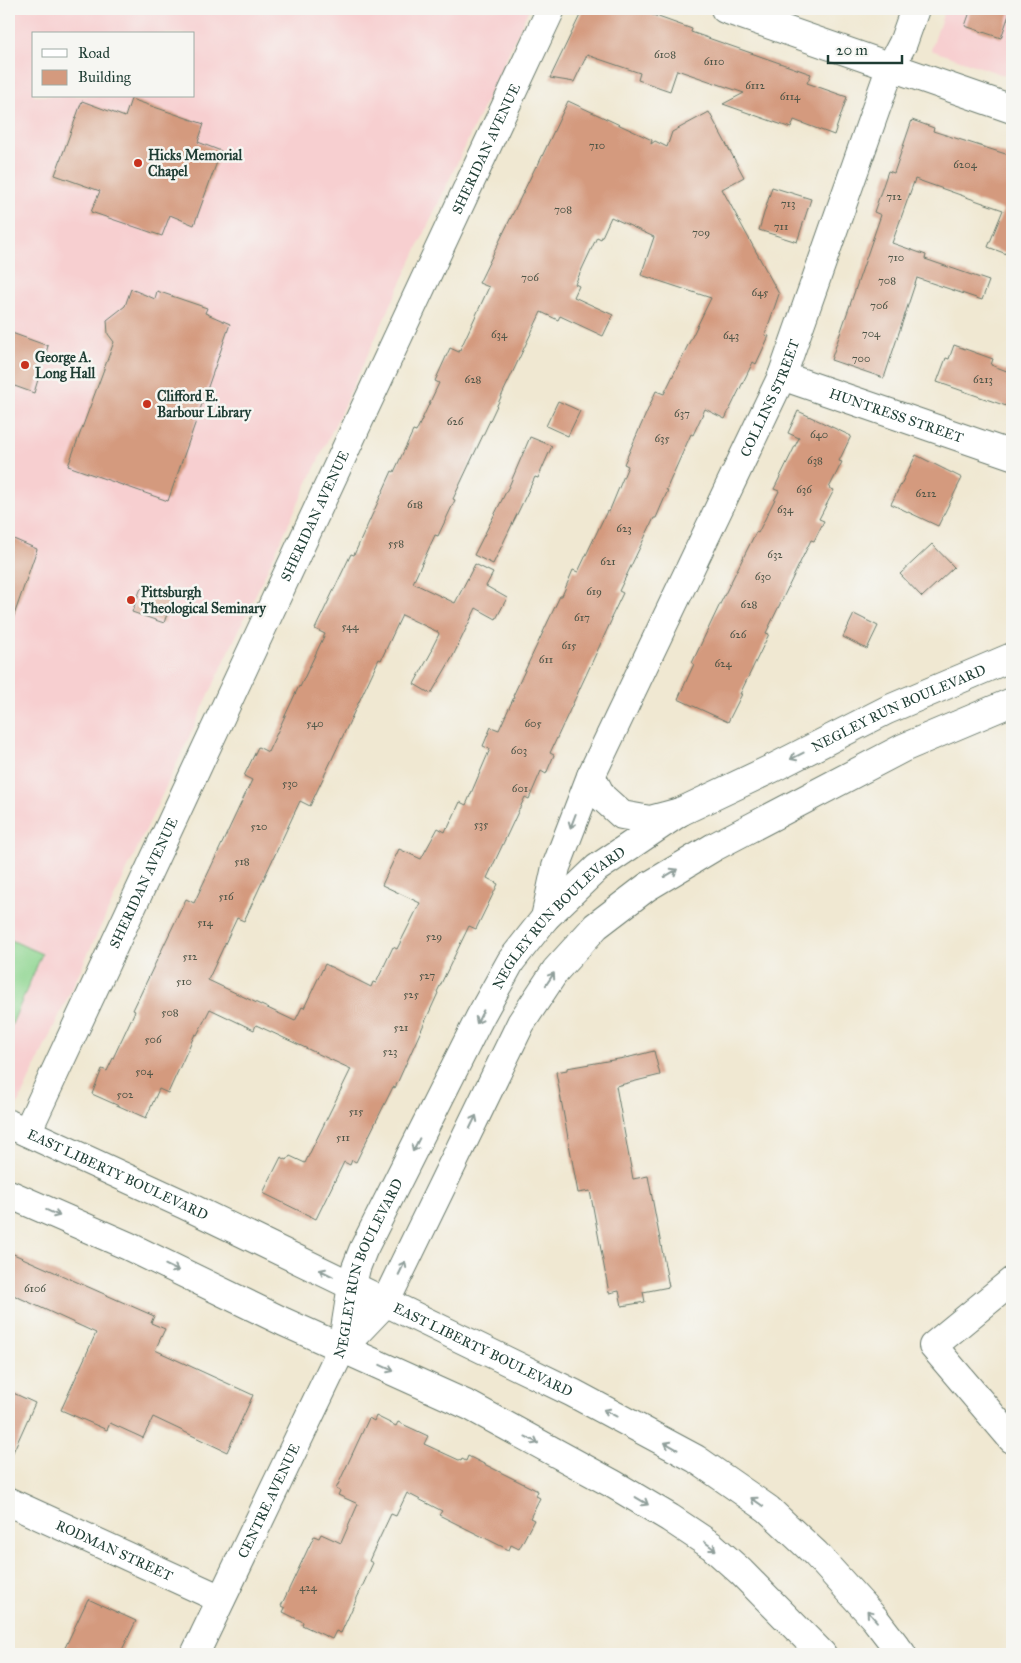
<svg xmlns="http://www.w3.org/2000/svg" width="1021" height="1663" viewBox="0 0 1021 1663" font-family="'IM FELL Great Primer',serif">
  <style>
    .built { fill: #f7cfd0; fill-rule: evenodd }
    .green { fill: #8ed590; stroke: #568962 }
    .building { fill: #d49a7e; fill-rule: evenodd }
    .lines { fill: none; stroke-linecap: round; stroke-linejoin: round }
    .street-casing { stroke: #68796b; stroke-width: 30 }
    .secondary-casing { stroke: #68796b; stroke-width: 30 }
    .street { stroke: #fff; stroke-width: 28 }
    .secondary { stroke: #fff; stroke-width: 28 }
    .oneway { stroke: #8f9e9a }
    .poi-dot { fill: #c8321e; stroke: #f6f6f2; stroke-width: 2 }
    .labels { text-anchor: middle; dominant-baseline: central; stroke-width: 5; stroke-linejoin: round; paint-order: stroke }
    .number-label { font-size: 11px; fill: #4c5446 }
    .street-label { font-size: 14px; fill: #1f3d34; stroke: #f6f6f2 }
    .poi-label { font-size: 14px; font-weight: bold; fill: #1f3d34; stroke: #f6f6f2; text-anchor: start }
  </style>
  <rect width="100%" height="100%" fill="#f6f6f2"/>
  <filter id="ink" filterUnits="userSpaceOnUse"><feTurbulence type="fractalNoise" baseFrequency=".02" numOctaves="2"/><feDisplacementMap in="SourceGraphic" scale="10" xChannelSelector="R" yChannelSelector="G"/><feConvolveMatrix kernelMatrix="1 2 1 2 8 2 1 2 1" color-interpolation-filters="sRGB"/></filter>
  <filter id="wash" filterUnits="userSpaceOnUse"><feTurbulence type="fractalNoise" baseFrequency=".0096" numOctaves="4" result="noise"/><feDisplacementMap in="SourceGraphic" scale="20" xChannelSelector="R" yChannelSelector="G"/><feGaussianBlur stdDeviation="1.12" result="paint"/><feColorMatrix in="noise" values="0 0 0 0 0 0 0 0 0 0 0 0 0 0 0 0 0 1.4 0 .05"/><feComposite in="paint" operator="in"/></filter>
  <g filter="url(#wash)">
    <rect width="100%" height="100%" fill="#f0e8d2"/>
    <!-- built -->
    <g class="built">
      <path d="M 9,9 L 529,9 L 16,1108 L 9,1105 ZM 34,34 L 194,34 L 194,96 L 34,96 Z"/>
      <polygon points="945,9 1012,9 1012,78 931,50"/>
    </g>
    <!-- green -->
    <polygon class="green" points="9,939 42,954 9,1031"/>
    <g id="blocks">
      <!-- building -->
      <g class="building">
        <polygon points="583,9 636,9 692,29 691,32 811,74 807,83 847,97 834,135 794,120 791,128 723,104 744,93 677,70 670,91 638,80 640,73 587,55 574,82 550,78"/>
        <polygon points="971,9 1011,9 1001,38 965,26"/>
        <polygon points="131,99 204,124 198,142 221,151 194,225 170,215 162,236 91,212 100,191 55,175 82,101 125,117"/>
        <path d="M 568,101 L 652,140 L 651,144 L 655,141 L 667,147 L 672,132 L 709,112 L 744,177 L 722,189 L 779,294 L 765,335 L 769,336 L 756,364 L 753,362 L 725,419 L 705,409 L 693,435 L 691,434 L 666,490 L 668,490 L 656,518 L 654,518 L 619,591 L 623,593 L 611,618 L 612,619 L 550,753 L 554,755 L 546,774 L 541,771 L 529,799 L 525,797 L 487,878 L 498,884 L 476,929 L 469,926 L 437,992 L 438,993 L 395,1088 L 393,1087 L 356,1162 L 352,1160 L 350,1165 L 344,1162 L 316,1219 L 263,1193 L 281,1157 L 287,1160 L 290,1156 L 305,1163 L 351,1069 L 256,1025 L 254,1030 L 210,1009 L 197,1035 L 195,1034 L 168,1093 L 159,1089 L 146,1118 L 92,1094 L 102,1069 L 107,1071 L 135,1011 L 133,1010 L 186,899 L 194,903 L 252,780 L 244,776 L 258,747 L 268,752 L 299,686 L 300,687 L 325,634 L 315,629 L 351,554 L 354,555 L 392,471 L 394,472 L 413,431 L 416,432 L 439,383 L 435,381 L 450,348 L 459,352 L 489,287 L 479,283 L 536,166 L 537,167 ZM 611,217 L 654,237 L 641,275 L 711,298 L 664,394 L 656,391 L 624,464 L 628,466 L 609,512 L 607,511 L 578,572 L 573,570 L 562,596 L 560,596 L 513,696 L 514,697 L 499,730 L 491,727 L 483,746 L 490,749 L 466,805 L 460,802 L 448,828 L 447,827 L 445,832 L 438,828 L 421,859 L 399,849 L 382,885 L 420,903 L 397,949 L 393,947 L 376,983 L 373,982 L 371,987 L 325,964 L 304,1008 L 302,1007 L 295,1021 L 208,980 L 237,918 L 244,921 L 300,801 L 310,806 L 379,659 L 381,660 L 402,615 L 438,632 L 439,634 L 431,650 L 432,651 L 414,684 L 431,694 L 453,656 L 476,608 L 496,619 L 507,598 L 486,586 L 493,573 L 475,564 L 455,603 L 413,583 L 435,535 L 438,536 L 455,500 L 453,499 L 541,312 L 558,320 L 560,316 L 603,336 L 613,315 L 574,297 L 579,286 L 575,284 L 597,237 L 601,239 Z"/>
        <polygon points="912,120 934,128 933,131 1012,156 1012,256 988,247 1003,210 915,179 892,243 926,255 925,259 989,281 982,300 917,278 884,378 831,360 881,215 874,212 888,171 894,173"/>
        <polygon points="772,187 811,199 797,242 759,230"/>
        <polygon points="131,289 155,299 157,291 207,308 205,313 230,324 168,501 68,466 114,342 108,334 107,320 125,306"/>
        <polygon points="9,332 48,346 34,393 9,384"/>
        <polygon points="954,345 993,359 991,365 1012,373 1012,408 937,382 946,358 949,359"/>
        <polygon points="558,401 580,411 568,436 546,426"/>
        <polygon points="798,411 851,436 839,461 842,462 829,488 834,490 819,519 824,521 814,541 811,540 766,633 769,634 740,694 742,694 728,722 678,699 694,664 692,663 720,604 756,532 758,533 779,491 774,489 799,438 788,433"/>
        <polygon points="530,437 552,446 538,478 535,477 493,564 474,555 510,484"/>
        <polygon points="916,455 962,478 938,526 891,504"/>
        <polygon points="9,537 37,549 12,621 9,620"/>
        <polygon points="932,544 954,567 922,597 900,574"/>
        <polygon points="141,588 172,599 164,623 132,612"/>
        <polygon points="854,614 878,626 867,649 843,637"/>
        <polygon points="654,1051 660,1075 616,1086 633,1179 648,1176 669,1287 643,1292 645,1302 622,1306 619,1291 609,1293 590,1191 578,1193 556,1072 567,1070 567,1068 630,1057"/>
        <polygon points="9,1252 154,1316 151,1323 165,1329 155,1350 253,1395 227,1452 153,1417 143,1438 110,1423 107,1430 61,1410 96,1333 9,1293"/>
        <polygon points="9,1391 35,1403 9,1461"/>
        <polygon points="376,1416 396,1426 398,1422 428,1436 424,1444 461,1461 462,1459 466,1461 468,1456 538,1491 536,1496 540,1498 530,1518 534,1520 519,1549 511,1545 509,1550 439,1515 442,1511 407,1493 396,1516 391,1514 372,1554 369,1561 373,1563 341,1633 336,1631 332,1639 302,1625 303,1622 283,1612 285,1608 281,1606 314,1536 319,1538 321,1534 341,1543 358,1504 338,1495 340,1491 336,1489 369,1418 374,1421"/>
        <polygon points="88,1599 136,1621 120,1654 62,1654"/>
      </g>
    </g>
  </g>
  <g filter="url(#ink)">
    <use href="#blocks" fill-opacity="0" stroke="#68796b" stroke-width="1"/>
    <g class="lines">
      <defs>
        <g id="street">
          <polyline points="725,9 1012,109"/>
          <path id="s1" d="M 782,376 L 1012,455"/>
          <polyline points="591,776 602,797 622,815 650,820 680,812"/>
          <path id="s2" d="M 545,918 L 556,867 L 591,776 L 782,376 L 891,66 L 903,43 L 915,9"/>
          <path id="s3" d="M 27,1132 L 551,9"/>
          <polyline points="1012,1281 933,1346 1012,1439"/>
          <path id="s4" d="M 9,1502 L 221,1599"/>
        </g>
        <g id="secondary">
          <path id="s5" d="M 9,1124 L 185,1205 L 573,1393 L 696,1459 L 768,1509 L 816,1554 L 875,1619 L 902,1654"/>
          <polyline points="9,1194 128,1246 284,1322 470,1406 613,1484 670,1518 712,1546 741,1572 822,1654"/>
          <polyline points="342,1348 385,1303 521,1023 556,970 596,926 647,887 714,847 903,748 1012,702"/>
          <path id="s6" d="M 195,1654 L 342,1348 L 352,1285 L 356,1268 L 363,1250 L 480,1017 L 511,961 L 545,918 L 597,868 L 680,812 L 773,768 L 887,710 L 1012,657"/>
        </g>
      </defs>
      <!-- street casing -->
      <use href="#street" class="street-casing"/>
      <!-- secondary casing -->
      <use href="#secondary" class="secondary-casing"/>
      <!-- street -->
      <use href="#street" class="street"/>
      <!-- secondary -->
      <use href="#secondary" class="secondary"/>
    </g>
    <!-- one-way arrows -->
    <defs><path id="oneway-shaft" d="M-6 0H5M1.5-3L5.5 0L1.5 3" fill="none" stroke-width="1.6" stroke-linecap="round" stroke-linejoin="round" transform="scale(1.25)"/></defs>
    <g class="oneway">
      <use href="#oneway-shaft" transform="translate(797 756) rotate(153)"/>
      <use href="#oneway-shaft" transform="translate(573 821) rotate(111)"/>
      <use href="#oneway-shaft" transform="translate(671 873) rotate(-31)"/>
      <use href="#oneway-shaft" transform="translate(550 979) rotate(-56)"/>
      <use href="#oneway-shaft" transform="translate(480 1017) rotate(117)"/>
      <use href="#oneway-shaft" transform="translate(473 1122) rotate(-64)"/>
      <use href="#oneway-shaft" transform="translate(416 1145) rotate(117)"/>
      <use href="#oneway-shaft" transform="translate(53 1213) rotate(24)"/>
      <use href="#oneway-shaft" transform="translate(172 1268) rotate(26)"/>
      <use href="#oneway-shaft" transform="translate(402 1268) rotate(-64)"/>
      <use href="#oneway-shaft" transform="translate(326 1273) rotate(-154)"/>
      <use href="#oneway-shaft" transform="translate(387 1368) rotate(25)"/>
      <use href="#oneway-shaft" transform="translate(610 1413) rotate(-152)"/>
      <use href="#oneway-shaft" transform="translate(532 1440) rotate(28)"/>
      <use href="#oneway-shaft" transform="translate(671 1446) rotate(-151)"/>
      <use href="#oneway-shaft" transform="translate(642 1501) rotate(31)"/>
      <use href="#oneway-shaft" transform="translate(757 1502) rotate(-145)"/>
      <use href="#oneway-shaft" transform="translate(710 1546) rotate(37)"/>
      <use href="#oneway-shaft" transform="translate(872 1616) rotate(-131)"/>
    </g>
  </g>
  <!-- markers -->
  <g class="poi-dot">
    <circle cx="138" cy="163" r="5"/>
    <circle cx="25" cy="365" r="5"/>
    <circle cx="147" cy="404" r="5"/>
    <circle cx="131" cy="600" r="5"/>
  </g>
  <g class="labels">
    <!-- number labels -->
    <g class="number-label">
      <text x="665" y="54">6108</text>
      <text x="714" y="61">6110</text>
      <text x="755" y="85">6112</text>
      <text x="790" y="96">6114</text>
      <text x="597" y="145">710</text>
      <text x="965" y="164">6204</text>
      <text x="894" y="196">712</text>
      <text x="788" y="203">713</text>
      <text x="563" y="209">708</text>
      <text x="781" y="226">711</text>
      <text x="701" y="232">709</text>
      <text x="896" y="257">710</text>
      <text x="530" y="277">706</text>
      <text x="887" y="280">708</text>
      <text x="760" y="292">645</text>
      <text x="879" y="305">706</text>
      <text x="871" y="333">704</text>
      <text x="499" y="334">634</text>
      <text x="731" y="335">643</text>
      <text x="861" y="358">700</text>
      <text x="473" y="379">628</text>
      <text x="983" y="379">6213</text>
      <text x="682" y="413">637</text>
      <text x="455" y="421">626</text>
      <text x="819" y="434">640</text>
      <text x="662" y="438">635</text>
      <text x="815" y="460">638</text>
      <text x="804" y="489">636</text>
      <text x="926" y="493">6212</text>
      <text x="415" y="504">618</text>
      <text x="785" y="509">634</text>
      <text x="624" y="528">623</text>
      <text x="396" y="543">558</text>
      <text x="775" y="554">632</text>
      <text x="608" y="561">621</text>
      <text x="763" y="576">630</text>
      <text x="594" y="591">619</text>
      <text x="749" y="604">628</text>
      <text x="582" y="617">617</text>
      <text x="350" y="626">544</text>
      <text x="738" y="634">626</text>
      <text x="569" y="645">615</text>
      <text x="546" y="659">611</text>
      <text x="723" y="663">624</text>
      <text x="315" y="723">540</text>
      <text x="533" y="723">605</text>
      <text x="519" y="750">603</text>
      <text x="290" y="783">530</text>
      <text x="520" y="788">601</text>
      <text x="481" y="824">535</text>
      <text x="259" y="826">520</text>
      <text x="242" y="861">518</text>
      <text x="226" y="896">516</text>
      <text x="205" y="922">514</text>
      <text x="434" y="936">529</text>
      <text x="190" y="956">512</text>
      <text x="427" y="975">527</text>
      <text x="184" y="981">510</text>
      <text x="411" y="994">525</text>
      <text x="170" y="1012">508</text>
      <text x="401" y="1027">521</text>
      <text x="153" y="1039">506</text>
      <text x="390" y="1051">523</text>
      <text x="144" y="1071">504</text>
      <text x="125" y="1094">502</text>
      <text x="356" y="1111">515</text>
      <text x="343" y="1137">511</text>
      <text x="35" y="1288">6106</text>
      <text x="308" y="1587">424</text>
    </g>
    <!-- street labels -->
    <g class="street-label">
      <text stroke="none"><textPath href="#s3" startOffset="1085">SHERIDAN AVENUE</textPath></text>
      <text stroke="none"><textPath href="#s2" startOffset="568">COLLINS STREET</textPath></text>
      <text stroke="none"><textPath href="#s1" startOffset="121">HUNTRESS STREET</textPath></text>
      <text stroke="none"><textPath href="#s3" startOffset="680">SHERIDAN AVENUE</textPath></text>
      <text stroke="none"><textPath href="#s6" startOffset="1234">NEGLEY RUN BOULEVARD</textPath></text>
      <text stroke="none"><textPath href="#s3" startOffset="275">SHERIDAN AVENUE</textPath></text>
      <text stroke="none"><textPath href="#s6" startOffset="829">NEGLEY RUN BOULEVARD</textPath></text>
      <text stroke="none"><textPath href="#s5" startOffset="120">EAST LIBERTY BOULEVARD</textPath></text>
      <text stroke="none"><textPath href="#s6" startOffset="424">NEGLEY RUN BOULEVARD</textPath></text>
      <text stroke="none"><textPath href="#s5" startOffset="525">EAST LIBERTY BOULEVARD</textPath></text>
      <text stroke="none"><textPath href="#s6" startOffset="170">CENTRE AVENUE</textPath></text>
      <text stroke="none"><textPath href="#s4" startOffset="116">RODMAN STREET</textPath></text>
    </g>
    <!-- poi labels -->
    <g class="poi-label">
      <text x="148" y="155">Hicks Memorial<tspan x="148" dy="16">Chapel</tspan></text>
      <text x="35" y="357">George A.<tspan x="35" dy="16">Long Hall</tspan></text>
      <text x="157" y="396">Clifford E.<tspan x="157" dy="16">Barbour Library</tspan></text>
      <text x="141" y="592">Pittsburgh<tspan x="141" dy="16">Theological Seminary</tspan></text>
    </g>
  </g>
  <!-- margin -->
  <rect width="1021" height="1663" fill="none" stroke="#f6f6f2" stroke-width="30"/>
  <!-- legend -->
  <rect x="32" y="32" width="162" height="65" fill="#f6f6f2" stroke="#a0aca6"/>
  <rect x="42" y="49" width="25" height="8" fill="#ffffff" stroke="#a0aca6"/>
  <text x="78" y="58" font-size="15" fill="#1f3d34">Road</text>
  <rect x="42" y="70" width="25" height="15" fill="#d49a7e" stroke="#a0aca6"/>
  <text x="78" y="82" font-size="15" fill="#1f3d34">Building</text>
  <!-- scale -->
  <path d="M828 55v8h74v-8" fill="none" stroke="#1f3d34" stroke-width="2.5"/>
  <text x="836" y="55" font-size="15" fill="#1f3d34" stroke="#f6f6f2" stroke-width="4" paint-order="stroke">20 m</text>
</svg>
